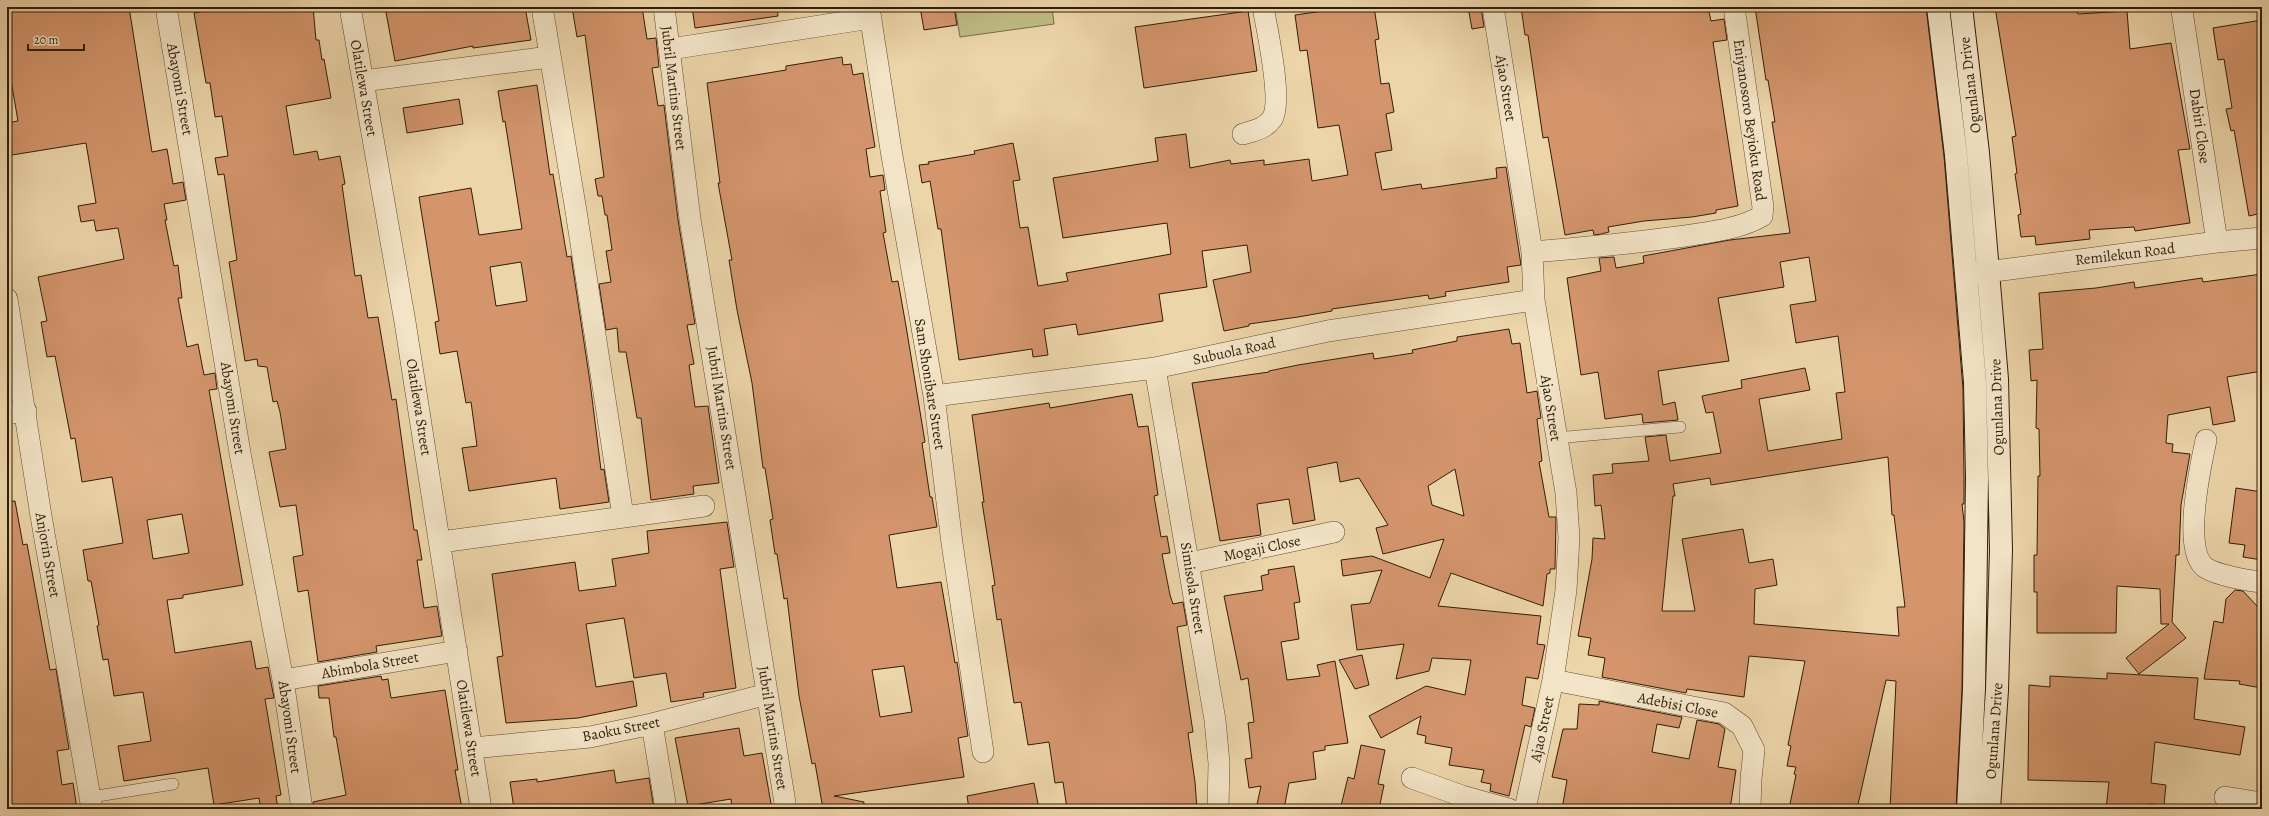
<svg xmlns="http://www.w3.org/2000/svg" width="2269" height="816" font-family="Alegreya,serif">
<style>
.green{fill:#bfbb83;stroke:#786c47}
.building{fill:#d4956d;stroke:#311d0b;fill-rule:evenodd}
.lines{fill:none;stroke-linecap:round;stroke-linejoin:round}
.service-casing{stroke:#604b32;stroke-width:12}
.minor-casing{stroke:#604b32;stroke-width:22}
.secondary-casing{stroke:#311d0b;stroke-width:24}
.service{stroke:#f3e4c7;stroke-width:11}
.minor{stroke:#f3e4c7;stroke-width:21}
.secondary{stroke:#f3e4c7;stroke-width:22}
.labels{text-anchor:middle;stroke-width:4;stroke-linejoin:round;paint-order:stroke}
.street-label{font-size:15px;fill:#311d0b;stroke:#f3e4c7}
</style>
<rect width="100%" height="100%" fill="#ecd5a9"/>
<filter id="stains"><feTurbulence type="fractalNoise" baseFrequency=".005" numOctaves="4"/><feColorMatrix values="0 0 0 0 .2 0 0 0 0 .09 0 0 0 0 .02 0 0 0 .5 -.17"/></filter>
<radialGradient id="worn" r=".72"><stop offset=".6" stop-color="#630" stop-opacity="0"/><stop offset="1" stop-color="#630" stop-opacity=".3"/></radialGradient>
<path class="green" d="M955,7H1052L1054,24L960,37Z"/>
<path class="building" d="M7,7H129L152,152L167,149L173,184L183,182L186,200L164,204L167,220H165L174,266L178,265L182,298H178L187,347L198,344L204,375L215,373L217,389L209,390L243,585L183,595V598L167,600L175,653L251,641L256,669L268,667L274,698L265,699L281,795L276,796L278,809H261L259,798L214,805L208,768L124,781L118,746L151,741L143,692L114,696L108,659L103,660L97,626L99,625L91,581H88L83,550L123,543L112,477L82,482L75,438L71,439L55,356L47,357L41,322L47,321L38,277L124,259L118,228L96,231L94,220L81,222L78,206L96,203L86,143L12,155L7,123L18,121L7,57ZM182,514L189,553L153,559L147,520Z
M226,7H313L316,40H319L322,60L324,59L331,98L286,106L294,155L317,151L319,160L340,156L345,184L342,185L355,276L361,275L368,318L378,317L392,400L396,399L414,530H417L422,560H417L424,608L437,606L442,636L376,646L377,652L318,662L308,590L298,592L293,557L303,555L296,505L280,507L269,452L286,449L280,412L277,401L273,402L267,367L258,366L257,359L245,361L229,262L237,260L224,174L218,175L215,158L228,156L222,116L215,117L210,83H206L194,13Z
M385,7H525L531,40L473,48V46L395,61Z
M572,7H642L647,39L656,38L659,67L652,68L658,106L664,105L678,220L695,324L687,325L694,364L689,365L695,407L708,406L719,483L693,486L694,494L651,500L641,418H637L626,352H619L617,328L606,330L599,284L611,282L606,251L612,250L607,215H605L602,196H598L595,179L604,177L585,35L577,37Z
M692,7H777L778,16L695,28Z
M920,7H954L957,25L924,30Z
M1352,7H1374L1379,39L1375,40L1381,84L1389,83L1394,112L1386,114L1392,150L1375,153L1382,190L1421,184L1422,189L1497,178L1496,168L1506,167L1521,265L1507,267L1509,282L1445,292L1446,296L1429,299L1428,295L1332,309V311L1298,317L1249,324V326L1224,331L1213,280L1251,272L1247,245L1202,251L1207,287L1159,294L1163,321L1078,335L1076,324L1044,329L1048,355L1033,357L1032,349L959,360L941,229H938L930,181L922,183L919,165L929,164L928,162L975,154L974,151L1013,143L1020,180L1013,181L1020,228L1028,227L1038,286L1068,281L1066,273L1171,254L1167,223L1063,238L1053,178L1158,161L1155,138L1186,134L1190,168L1230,160L1231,164L1264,160V165L1309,159L1312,181L1348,175L1339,125L1318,128L1307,50L1300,51L1295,15Z
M1468,7H1481L1484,27L1472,29Z
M1521,7H1708L1711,21L1724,19L1727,40L1713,42L1738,206L1716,210V213L1692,217L1644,221L1608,227L1609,232L1601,234L1594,235L1593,230L1565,235L1548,137L1543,138L1528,35H1525Z
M1755,7H1926L1944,156L1963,389L1964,478V504H1962L1964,522L1962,689L1956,809H1890L1896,681L1886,680L1857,809H1789L1796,775L1794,774L1796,767L1787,766L1791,746L1788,745L1805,661L1749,656L1744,697L1687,689L1686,693L1602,677L1605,658L1588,655L1591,638L1578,636L1592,559L1593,538L1605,539L1601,505L1595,506L1593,475L1613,473L1612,464L1649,461L1645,437L1666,435L1670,461L1721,453L1713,412L1706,413L1702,396L1742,388L1741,380L1805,368L1810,390L1759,399L1768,451L1842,439L1836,393L1845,392L1838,336L1796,343L1790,305L1816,301L1809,257L1780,262L1784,287L1718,298L1729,361L1658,371L1663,405L1675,402L1678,420L1643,423L1642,414L1605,419L1598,372L1581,375L1567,278L1601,271L1599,258L1614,257L1616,268L1644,263L1643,256L1730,240L1790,233L1772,122H1775L1768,80H1766ZM1888,457L1892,515H1894L1905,607H1897L1899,636L1754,624L1755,589L1777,585L1773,559L1749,563L1743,529L1682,539L1695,611H1662L1673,496H1675L1673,484L1710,478L1711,485Z
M1995,7H2077L2078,14L2127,11L2130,49L2171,43L2190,149L2178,150L2190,223L2135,231L2134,227L2089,230L2090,239L2036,245L2035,236L2021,237L2018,215L2021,214L2015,174L2017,173L2012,137L2016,136Z
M1248,11L1257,71L1144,88L1135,27Z
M2262,20V213L2249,216L2234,130L2231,131L2226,109L2232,108L2224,59L2218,60L2213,28Z
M842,57L843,65L851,64L853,75L863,73L865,86L875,147L866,149L870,177L883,175L885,190L880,191L886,232L883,233L892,282L898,281L906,326L925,442L922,443L930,497H932L937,527L889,535L897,588L941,582L955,663L957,662L968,736L958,738L964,777L834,796L864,802L863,809H823L815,763L812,764L799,696L787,598L784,599L777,554H775L770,520L773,519L765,468H763L752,383L737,310L729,260H732L718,183H720L707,83L786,70V66ZM904,666L912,712L880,717L872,670Z
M537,85L550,175L553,174L567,257L571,256L590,382L601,470L604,469L609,502L560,509L556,478L469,491L462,448L477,446L471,402L466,403L457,351L440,354L435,322L439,321L419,197L471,188L479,235L522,229L505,121L503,122L498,91ZM521,262L527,301L496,306L490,267Z
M459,99L463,124L407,133L403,108Z
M2262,274V371L2227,377L2235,421L2213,425L2210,407L2168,415L2166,443L2173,444L2172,452L2190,454L2181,505L2179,555H2176L2172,622L2186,638L2139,674L2126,658L2169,624H2161L2160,589L2117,586L2116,633H2037V592H2034V555H2037L2038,476H2040L2039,429L2036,428L2037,380L2031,381L2029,350L2043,349L2039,293L2096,288L2134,282L2135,288L2202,278L2203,282Z
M1509,329L1512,344L1520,343L1527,393L1537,391L1541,418L1537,419L1542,461L1539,462L1549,517H1556L1555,569H1550V573L1547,574L1543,606L1451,573L1438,606L1541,616L1537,644L1545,645L1538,679L1526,677L1522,705L1535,708L1531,727L1525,725L1509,796L1490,791L1491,784L1481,782L1484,770L1449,765L1452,748L1425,743L1426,736L1417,734L1421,716L1381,738L1369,716L1426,686L1465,695L1471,660L1432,658L1429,671L1396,679L1404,644L1357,650L1351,605L1370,603L1382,570L1343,576L1341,560L1372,556L1430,578L1444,539L1383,554L1376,528L1388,525L1359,478L1340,482L1337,462L1307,468L1315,520L1293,524L1289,499L1257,504L1261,535L1220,541L1192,383L1269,372V371L1298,365L1373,353L1374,359L1413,353L1412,350L1457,341V337ZM1455,469L1464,516L1432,505L1428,486Z
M1132,394L1138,427L1148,426L1158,495L1154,496L1161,537L1167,536L1170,553L1162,554L1170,595L1173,604L1183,602L1187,625L1177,627L1193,732L1188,733L1195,782L1197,809H1067L1063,782L1055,783L1049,742L1028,745L1021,702L1014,703L1001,619L997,620L992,586L995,585L982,502H984L972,415L1049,403L1050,408Z
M2236,488L2262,492V560L2243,557L2245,545L2229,543Z
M15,501L23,545L27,544L50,670L56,669L69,749L57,751L62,785L73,783L77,809H12L9,790H7V502Z
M727,522L734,567L720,569L736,688L703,693L704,697L671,702L666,673L634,678L624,618L586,624L596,687L633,681L637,706L578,718L506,723L497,657L503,656L492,574L575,562L579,591L616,586L612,559L649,553L647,531Z
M1294,566L1300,602L1294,603L1299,639L1281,642L1287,680L1320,676L1317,665L1335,661L1348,743L1325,746V750L1313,752L1316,779L1289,783L1284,809H1256L1261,786L1249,788L1245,759L1252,758L1248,723L1254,722L1248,678L1241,680L1224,596L1263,590L1261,576L1269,574L1268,570Z
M2235,590L2243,591L2257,606L2262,607V688L2239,684L2240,681L2204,679L2214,621L2223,623L2226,599Z
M1362,655L1369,685L1355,689L1339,660Z
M2107,673L2198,678L2194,719L2245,727L2240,755L2155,742L2151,783L2166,785L2164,805L2150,804L2149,809H2106L2109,782L2028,780L2029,685L2050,687V676L2107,679Z
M381,676L382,680L388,679L391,698L445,690L458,770H455L462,809H314L313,802L346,795L336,737H334L329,698H319L318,686Z
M1599,701L1682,717L1679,728L1657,724L1652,752L1689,759L1697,720L1719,724L1725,729L1718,767L1736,770L1730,809H1562L1567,780L1552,777L1563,729H1577L1579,704L1599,705Z
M739,728L744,756L762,753L772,809H732L731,799L688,806L675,738Z
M1361,745L1385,750L1378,784L1384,785L1379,809H1354L1341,806L1348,777L1354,779Z
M614,770L616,783L649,778L654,809H514L510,782L537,779V782Z
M1034,783L1039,809H969L967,796Z"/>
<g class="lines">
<defs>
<path id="service" d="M1556,438L1680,427
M91,797L173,784"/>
<path id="minor" d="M166,7L240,453L283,680L302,809
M350,7L405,322L481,809
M542,7L576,211L623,516
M664,7L690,219L786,809
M869,7L891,150L934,396L952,543L983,752
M1493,7L1532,252L1534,300L1566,493L1569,538L1566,590L1553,680L1525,809
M2182,11L2217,242
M670,49L871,18
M363,81L549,57
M1243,134C1253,131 1265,129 1272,119C1283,102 1267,29 1263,7
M1532,252C1584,248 1634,243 1685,236C1710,232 1740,229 1762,216L1763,207L1734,7
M1971,274L2217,242L2262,238
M7,299L41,516L92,809
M1155,368L1215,720L1219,763L1218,809
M934,396L1155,368L1328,331L1534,300
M7,414L26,411
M2206,440C2201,464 2181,553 2206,568C2217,575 2248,581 2262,582
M441,542L704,506
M1190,563L1334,532
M283,680L457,651
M1553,680L1724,713L1742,726L1754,750L1751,779L1750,809
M652,724L666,809
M472,748L590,737L652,724L767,694
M1412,778L1462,796L1509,809
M2225,797L2262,803"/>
<path id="secondary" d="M1938,7L1956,155L1975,382L1977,478L1974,689L1968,809
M1961,7L1978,153L1997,379L2001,550L1997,690L1989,809"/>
</defs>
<use href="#service" class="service-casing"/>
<use href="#minor" class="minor-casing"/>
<use href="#secondary" class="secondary-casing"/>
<use href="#service" class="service"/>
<use href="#minor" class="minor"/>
<use href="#secondary" class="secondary"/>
</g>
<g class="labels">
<g class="street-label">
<text transform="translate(1970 85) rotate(-97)" y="5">Ogunlana Drive</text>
<text transform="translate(364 88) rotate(80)" y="5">Olatilewa Street</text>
<text transform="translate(674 88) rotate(83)" y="5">Jubril Martins Street</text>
<text transform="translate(1506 88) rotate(81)" y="5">Ajao Street</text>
<text transform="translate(180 89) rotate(80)" y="5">Abayomi Street</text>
<text transform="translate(1750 120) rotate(82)" y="5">Eniyanosoro Beyioku Road</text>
<text transform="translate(2200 126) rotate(82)" y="5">Dabiri Close</text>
<text transform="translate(2125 254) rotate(-7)" y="5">Remilekun Road</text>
<text transform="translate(1234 351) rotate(-12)" y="5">Subuola Road</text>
<text transform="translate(930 384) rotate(81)" y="5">Sam Shonibare Street</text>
<text transform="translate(419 407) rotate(81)" y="5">Olatilewa Street</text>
<text transform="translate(1997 407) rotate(-92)" y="5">Ogunlana Drive</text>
<text transform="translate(233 408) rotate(81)" y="5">Abayomi Street</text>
<text transform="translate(722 408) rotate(81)" y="5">Jubril Martins Street</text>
<text transform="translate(1551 408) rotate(81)" y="5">Ajao Street</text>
<text transform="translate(1262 548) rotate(-12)" y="5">Mogaji Close</text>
<text transform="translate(48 555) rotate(80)" y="5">Anjorin Street</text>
<text transform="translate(1193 588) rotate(81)" y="5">Simisola Street</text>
<text transform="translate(370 665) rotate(-10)" y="5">Abimbola Street</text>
<text transform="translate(1678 705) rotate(11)" y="5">Adebisi Close</text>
<text transform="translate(290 727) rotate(82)" y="5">Abayomi Street</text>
<text transform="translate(469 728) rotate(81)" y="5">Olatilewa Street</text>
<text transform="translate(773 728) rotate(81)" y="5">Jubril Martins Street</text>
<text transform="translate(621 729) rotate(-11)" y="5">Baoku Street</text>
<text transform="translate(1542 729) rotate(-78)" y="5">Ajao Street</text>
<text transform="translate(1994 731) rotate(-86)" y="5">Ogunlana Drive</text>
</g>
</g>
<rect width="2269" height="816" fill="none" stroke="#ecd5a9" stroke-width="24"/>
<rect x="8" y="8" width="2253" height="800" fill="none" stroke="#311d0b" stroke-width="2"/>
<rect x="12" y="12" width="2245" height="792" fill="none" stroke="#311d0b"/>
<path d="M28 44v6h56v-6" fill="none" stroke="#311d0b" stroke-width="2"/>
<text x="34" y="44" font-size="12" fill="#311d0b" stroke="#f3e4c7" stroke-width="3" paint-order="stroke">20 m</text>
<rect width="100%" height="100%" filter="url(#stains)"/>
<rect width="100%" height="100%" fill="url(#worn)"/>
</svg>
